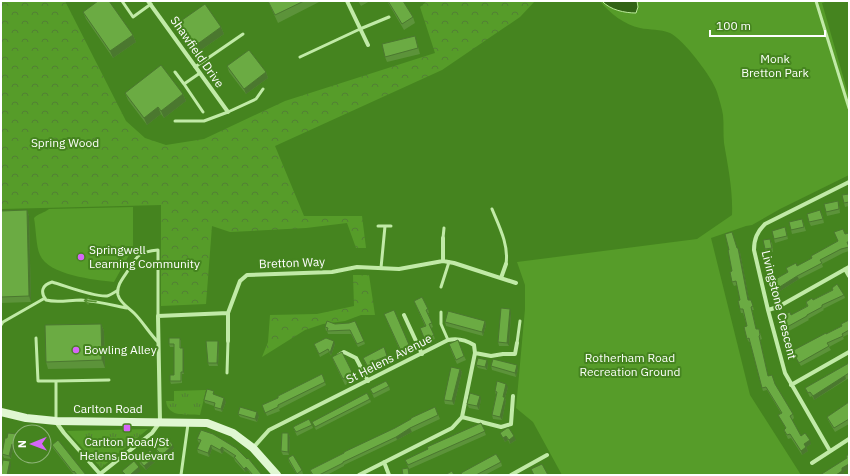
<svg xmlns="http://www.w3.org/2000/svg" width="850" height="476" font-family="'IBM Plex Sans',sans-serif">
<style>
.grass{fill:url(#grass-tufts)}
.forest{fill:url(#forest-crowns)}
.green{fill:#569c29}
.water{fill:#326315;stroke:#bbeb9a}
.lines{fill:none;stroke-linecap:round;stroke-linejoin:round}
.lane{stroke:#c1eaa7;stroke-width:3}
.street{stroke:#c1eaa7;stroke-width:4}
.secondary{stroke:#e0f7d2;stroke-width:8}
.wall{fill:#5c933a}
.shaded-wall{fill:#4b782f}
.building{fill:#6bab43;stroke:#4b782f}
.oneway{stroke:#589333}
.poi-dot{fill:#d666f8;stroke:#45841f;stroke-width:1.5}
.labels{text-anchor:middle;stroke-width:4;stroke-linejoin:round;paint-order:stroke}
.street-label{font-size:12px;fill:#fff;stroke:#45841f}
.park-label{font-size:12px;fill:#fafef7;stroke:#45841f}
.poi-label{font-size:12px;fill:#fff;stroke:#45841f;text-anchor:start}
</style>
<defs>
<pattern id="grass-tufts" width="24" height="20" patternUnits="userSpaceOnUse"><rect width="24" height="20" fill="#569c29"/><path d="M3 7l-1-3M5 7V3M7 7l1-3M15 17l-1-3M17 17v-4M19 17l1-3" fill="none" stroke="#528035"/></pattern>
<pattern id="forest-crowns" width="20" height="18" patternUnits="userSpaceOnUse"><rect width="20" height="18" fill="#569c29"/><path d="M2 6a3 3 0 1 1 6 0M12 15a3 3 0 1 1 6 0" fill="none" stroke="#528035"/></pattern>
</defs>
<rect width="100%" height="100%" fill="#45841f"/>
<path class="grass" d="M206,390L200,415C187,414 168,418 166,401H174V391Z
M148,429L101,468L67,431Z"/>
<path class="forest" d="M1,1H65L126,121L145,138L166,145L204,139L285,101L435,53L420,7L427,1H535L520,17L442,70L275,146L304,216H362L366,248H356L347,223L306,228L230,232L212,226L206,304L161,306V205L1,209Z
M353,275H369L375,315H361L345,321L323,324L305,330L262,357L268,342L270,315L317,314L354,306Z"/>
<path class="green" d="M600,1H828L822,3L849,97V175L780,209L752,225L746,226L711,238L750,395L801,475H562L533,422L516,408L525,309V285L517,262L697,239L732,215C733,190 728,167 724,143C723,134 724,124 723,115C722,108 719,99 717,92C713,78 683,39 670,33C660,29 650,30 640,28C625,25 609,13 600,1Z
M133,207V248L114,282C95,280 48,275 40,255C36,247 36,228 34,218C39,213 44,213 49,209Z"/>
<path class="water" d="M602,1H637L638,7L636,13C625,13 610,10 602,1Z"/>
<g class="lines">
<path class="lane" d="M122,1L133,17L151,4
M816,1L849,108
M300,57L360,29L389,17
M195,67L243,34
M175,72L184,84L200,73
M184,84L203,112
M175,121H204L228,112L256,99L263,89
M492,209C499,226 509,245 506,264
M378,226H391
M443,238L444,228
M381,268L385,226
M441,287L449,262
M118,290C115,292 111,295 107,296C93,297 66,286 52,282C42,285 40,292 46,300C57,303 69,300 81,300C96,301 112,305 127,308
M441,312V324L448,340
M158,316V250C140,252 138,254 129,269C124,277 116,285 118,295C120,303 129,308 134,313C143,322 149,333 158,342
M1,325L3,322L45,298
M36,338L38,381H56
M517,343L520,321
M227,373L228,341
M56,420V381L109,380
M181,475L188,424"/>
<path class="street" d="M148,1L228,112
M347,1L368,45
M443,238V261
M845,269L849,276
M501,278L506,264
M768,310L778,307L849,267
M228,313V341
M404,315L422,354
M475,353L491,356L503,354H515L517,343
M339,355L344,352L356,358L368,381
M791,385L849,352
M462,417L501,427L511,424L513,396
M56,422L64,433L100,474L152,433L160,422L158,316L228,313L240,281L247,275L332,272L357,267L399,269L443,261L454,263L516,283
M253,448L269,430L448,340C457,338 466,340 474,345L475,353L462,417L452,428L359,475
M830,451L785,373L768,310L754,250C754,239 757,232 765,224L849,182
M384,462L389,475
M812,463L849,439
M511,475L547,455"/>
<path class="secondary" d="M1,412L26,418L56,421L207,423L233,433L253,448L277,475"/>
</g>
<path class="wall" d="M268,1H321L278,23L271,8Z
M358,1H370L361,6Z
M387,1H403L413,17L415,23L404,30Z
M83,12L133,35L136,42L113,58L86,19Z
M175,25L221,27L224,34L194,55L178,32Z
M415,36L420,54L387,62L385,57Z
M227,66L266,72L268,78L246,94L229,72Z
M125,93L183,94L186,101L164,118L161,114L147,125L128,100Z
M849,194V206L845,207L844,203Z
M839,205L840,213L827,216L826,212Z
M27,210L29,216L31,302L1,303V211Z
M822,214L824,223L811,226L809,222Z
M802,219L806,231L792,234L791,230Z
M785,227L788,239L775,243L774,239Z
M849,233V246H848L849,251L843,253L822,264L823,267L799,279L780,291L774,280L788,272L786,268L797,266L812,258L811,256L838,241L845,234Z
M772,242L773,252L766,253L765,249Z
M737,248L740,252L749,300H751L754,310H752L756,329H759L762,339L760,340L768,376L775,385L793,414L794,418L792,420L801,436L811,444L806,447L808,451L802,455L791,438L788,439L784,430L786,429L780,418L778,415L781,413L767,390L763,391L762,388L750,342H749L747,339V326L743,313H741L740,309V300L737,285L734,286L732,282V271L729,250Z
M832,288L844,295L845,298L823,309L824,310L808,319L809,320L789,331L784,322L786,321L783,315H791L807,306L806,302L813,300L832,290Z
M414,301L428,309L429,313H428L433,327L431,328L435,339L426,343L420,328L425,326Z
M511,313L509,346H499L498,342Z
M384,314L410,347L412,350L402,355Z
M849,320V334L843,337L844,339L829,347L831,350L801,366L794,355L792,351L842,326Z
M485,321L486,325L483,336L446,326L445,322Z
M349,323L364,341L365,344L358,347L351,334H328L327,331H326L325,327L335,324Z
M101,324L104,331L105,368L48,369L46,362Z
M181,340V348H183L184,350V374H182V383L171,384L170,381L174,375V347H170L169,344Z
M219,343L218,366H209L208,363Z
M314,344H335L331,356L329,352L320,357Z
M384,347L388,359L374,365L375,368L369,371L363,358Z
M450,348L464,356L466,360L457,364Z
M332,357L353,374L355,380L345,385L334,362Z
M849,363V378L814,400L812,396L810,397L805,388Z
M488,364L487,370L478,368L476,365Z
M491,366L518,369L516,377L492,370Z
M460,369L462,372L454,405L445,404L444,400Z
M322,374L326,385L279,409L280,411L267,416L262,405L278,398Z
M389,386L390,390L374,398L370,389Z
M508,387L505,398L506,401L502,420L493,419L492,415L496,395L495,391Z
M215,395L226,402L222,412L215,410L214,406L205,403L204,400Z
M370,399L371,402L316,430L312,422Z
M481,399L479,410L469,408L467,404Z
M849,402V424L835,432L828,420L827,417Z
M435,407L440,419L412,432L397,440L344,465V466L327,475H312L310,470L395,428Z
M238,414L259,416L257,422L240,417Z
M481,423L486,435L409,469L405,460L428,449Z
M312,425L313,428L297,436L293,427Z
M201,430L262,475H251L248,470L245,472L235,461L234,458L224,451L222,454L212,449L209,457L198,453L197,449L200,443H199L197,439Z
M288,433L290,437L289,455H283L281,451Z
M500,433L516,440L510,444L508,440L505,442Z
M17,434L18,438L16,449L13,448L11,459L4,458L2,454L7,438Z
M52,445L86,475H74L53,448Z
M174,448L163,459L158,453L156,449Z
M288,458L302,470L303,474L302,475H297L289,462Z
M139,460H157L146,470L140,464Z
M501,462L502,466L485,475H461Z"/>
<path class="shaded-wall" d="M221,27L224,34L194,55L192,48Z
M133,35L136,42L113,58L110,51Z
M266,72L268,78L246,94L244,89Z
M183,94L186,101L164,118L161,111Z
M158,107L161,114L147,125L144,118Z
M27,210L29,216L31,302L29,296Z
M738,248L740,252L750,304L748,300Z
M797,276L799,279L780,291L778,288Z
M510,309L511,313L509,346L507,343Z
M485,321L486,325L483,336L482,332Z
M101,324L104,331L105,368L102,360Z
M218,341L219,343L218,366L217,363Z
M334,341L335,344L331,356L330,353Z
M183,348L184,350V374L183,372Z
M487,360L488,364L487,370L485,367Z
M517,365L518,369L516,377L515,373Z
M460,369L462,372L454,405L452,401Z
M845,375L846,379L814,400L813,396Z
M506,384L508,387L505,398L506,401L502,420L500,417L503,397Z
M480,396L481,399L479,410L477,406Z
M224,398L226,402L222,412L221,409Z
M257,412L259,416L257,422L255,419Z
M410,428L412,432L397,440L396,437Z
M288,433L290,437L289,455L288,452Z
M17,434L18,438L16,449L15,445Z
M506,436L508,440L505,442L503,438Z
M514,436L516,440L510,444L509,440Z
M810,440L811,444L805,448L804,444Z
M12,444L13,448L11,459L9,456Z
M173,445L174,448L163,459L162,455Z
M211,445L212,449L209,457L208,453Z
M222,447L224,451L222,454L220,450Z
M806,447L808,451L802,455L801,451Z
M156,456L157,460L146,470L144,466Z
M10,461L11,465L9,475H7Z
M849,464V469L844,472V475H836L842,468Z
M139,467L141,471L136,475H130Z
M246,467L248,470L245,472L244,469Z"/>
<path class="building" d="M98,1H109L133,35L110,51L83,12Z
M268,1H304L275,15Z
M388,1H403L413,17L402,24Z
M205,4L221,27L192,48L175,25Z
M415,36L418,48L385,57L382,44Z
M249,50L266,72L244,89L227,66Z
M161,65L183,94L161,111L158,107L144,118L125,93Z
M849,194V202L844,203L842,195Z
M838,201L839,209L826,212L824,204Z
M27,210L29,296L1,297V211Z
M820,210L823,219L809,222L807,214Z
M802,219L804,227L791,230L789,222Z
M785,227L787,236L774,239L772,231Z
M843,229L845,234L849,233V242H847L849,247L841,249L820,260L822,263L797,276L778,288L774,280L788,272L786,268L796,263L797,266L812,258L811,256L838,241L834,232Z
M732,232L737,248H738L748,300H751L753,306L751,307L756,329H759L760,335L759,336L768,376L772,375L775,384L793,414L790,416L801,436L805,433L810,440L804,444L806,447L801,451L790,434L787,435L784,430L786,428L778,415L782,413L766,387L762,388L749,338L747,339L744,327L747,326L743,309H740L738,301L740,300L736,281L732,282L730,272L732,271L728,250H729L725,234Z
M770,239L772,248L765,249L763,240Z
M837,284L844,295L822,305V307L807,315V316L787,327L784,322L786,321L783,315L790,312L791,315L808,306L806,302L812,298L813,300L833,290L832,288Z
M422,297L428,309L426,310L432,323L429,324L434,335L425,340L420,328L426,326L414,301Z
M501,308L510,309L507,343L498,342Z
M394,310L410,347L401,351L384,314Z
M448,311L485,321L482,332L445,322Z
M849,320V330L842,334L843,336L827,343L829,346L799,363L792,351L826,333V334L842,326L841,324Z
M327,321L335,324L349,323L355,321L364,341L357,344L350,330L327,331L328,328L325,327Z
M101,324L102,360L46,362L45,325Z
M169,338H180V348H183V372H181V381H170V375H174V344H169Z
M326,338L334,341L330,353L328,349L319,354L314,344Z
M458,340L464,356L456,360L449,344Z
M206,341H218L217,363H208Z
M384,347L387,356L372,362L374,365L368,367L363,358Z
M342,352L353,374L343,379L332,357Z
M478,358L487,360L485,367L476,365Z
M493,359L517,365L515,373L491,366Z
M849,363V373L813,396L810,392L808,393L805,388Z
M451,367L460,369L452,401L444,400Z
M322,374L325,382L278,405V407L265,413L262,405L278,398V396Z
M386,381L389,386L373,394L370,389Z
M497,381L506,384L503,397H505L500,417L492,415L497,392L495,391Z
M207,389L214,391L213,394L224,398L221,409L214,407L215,403L204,400Z
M367,393L370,399L315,427L312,422Z
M470,393L480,396L477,406L467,404Z
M849,402V419L834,428L827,417Z
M240,407L257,412L255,419L238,414Z
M435,407L438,415L410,428L396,437L343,462V463L319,475H313L310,470L344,453V452L395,428L411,419V418Z
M309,419L312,425L296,432L293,427Z
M481,423L485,431L408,465L405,460L428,449L427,447Z
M507,428H509L514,436L509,440L506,436L503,438L500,433Z
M201,430L213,434L236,448L247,459L248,458L262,475H253L246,467L244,469L234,457L236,456L222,447L220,450L211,445L208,453L197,449L201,440L197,439Z
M8,433L17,434L15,445L12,444L9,456L2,454L5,438H7Z
M282,433H288V452L281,451Z
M168,439L173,445L162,455L156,449Z
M58,440L86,475H77L74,471L73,472L52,445Z
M150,450L156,456L144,466L139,460Z
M496,454L501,462L476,475H462L461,473Z
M849,454V464L842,468V471L836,475H820L847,458L846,456Z
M293,455L302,470L297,474L288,458Z
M3,460L10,461L7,475H1V469Z
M134,461L139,467L130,475H126L122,471Z
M542,464L548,475H534L531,469Z
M408,468L409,475H403L402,469Z
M452,471L454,475H445Z"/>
<defs><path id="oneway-shaft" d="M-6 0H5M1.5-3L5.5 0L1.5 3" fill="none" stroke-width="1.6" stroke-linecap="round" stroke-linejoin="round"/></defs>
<use class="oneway" href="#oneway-shaft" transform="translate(90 301) rotate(-174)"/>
<g class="poi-dot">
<circle cx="81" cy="257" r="4"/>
<circle cx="76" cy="350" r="4"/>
<rect x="123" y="424" width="8" height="8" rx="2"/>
</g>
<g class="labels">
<g class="street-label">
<text transform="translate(197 52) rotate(55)" y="4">Shawfield Drive</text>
<text transform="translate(292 263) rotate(-2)" y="4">Bretton Way</text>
<text transform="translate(779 305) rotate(76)" y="4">Livingstone Crescent</text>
<text transform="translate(389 359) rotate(-27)" y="4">St Helens Avenue</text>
<text x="108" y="413">Carlton Road</text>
</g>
<g class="park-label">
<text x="775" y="63">Monk<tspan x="775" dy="14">Bretton Park</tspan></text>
<text x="65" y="147">Spring Wood</text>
<text x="630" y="362">Rotherham Road<tspan x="630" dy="14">Recreation Ground</tspan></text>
</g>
<g class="poi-label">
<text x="89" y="254">Springwell<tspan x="89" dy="14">Learning Community</tspan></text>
<text x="84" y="354">Bowling Alley</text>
<text x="127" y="446" text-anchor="middle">Carlton Road/St<tspan x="127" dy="14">Helens Boulevard</tspan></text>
</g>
</g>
<rect width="850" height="476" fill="none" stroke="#ffffff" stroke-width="4"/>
<g transform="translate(32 444) rotate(269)"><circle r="19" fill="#45841f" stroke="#8fb579"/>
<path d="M0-3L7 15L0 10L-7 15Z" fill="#d666f8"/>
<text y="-6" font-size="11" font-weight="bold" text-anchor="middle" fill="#ffffff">N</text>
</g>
<path d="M710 30v6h115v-6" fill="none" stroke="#ffffff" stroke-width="2"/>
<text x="716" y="30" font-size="12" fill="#ffffff" stroke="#45841f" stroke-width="3" paint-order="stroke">100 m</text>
</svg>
